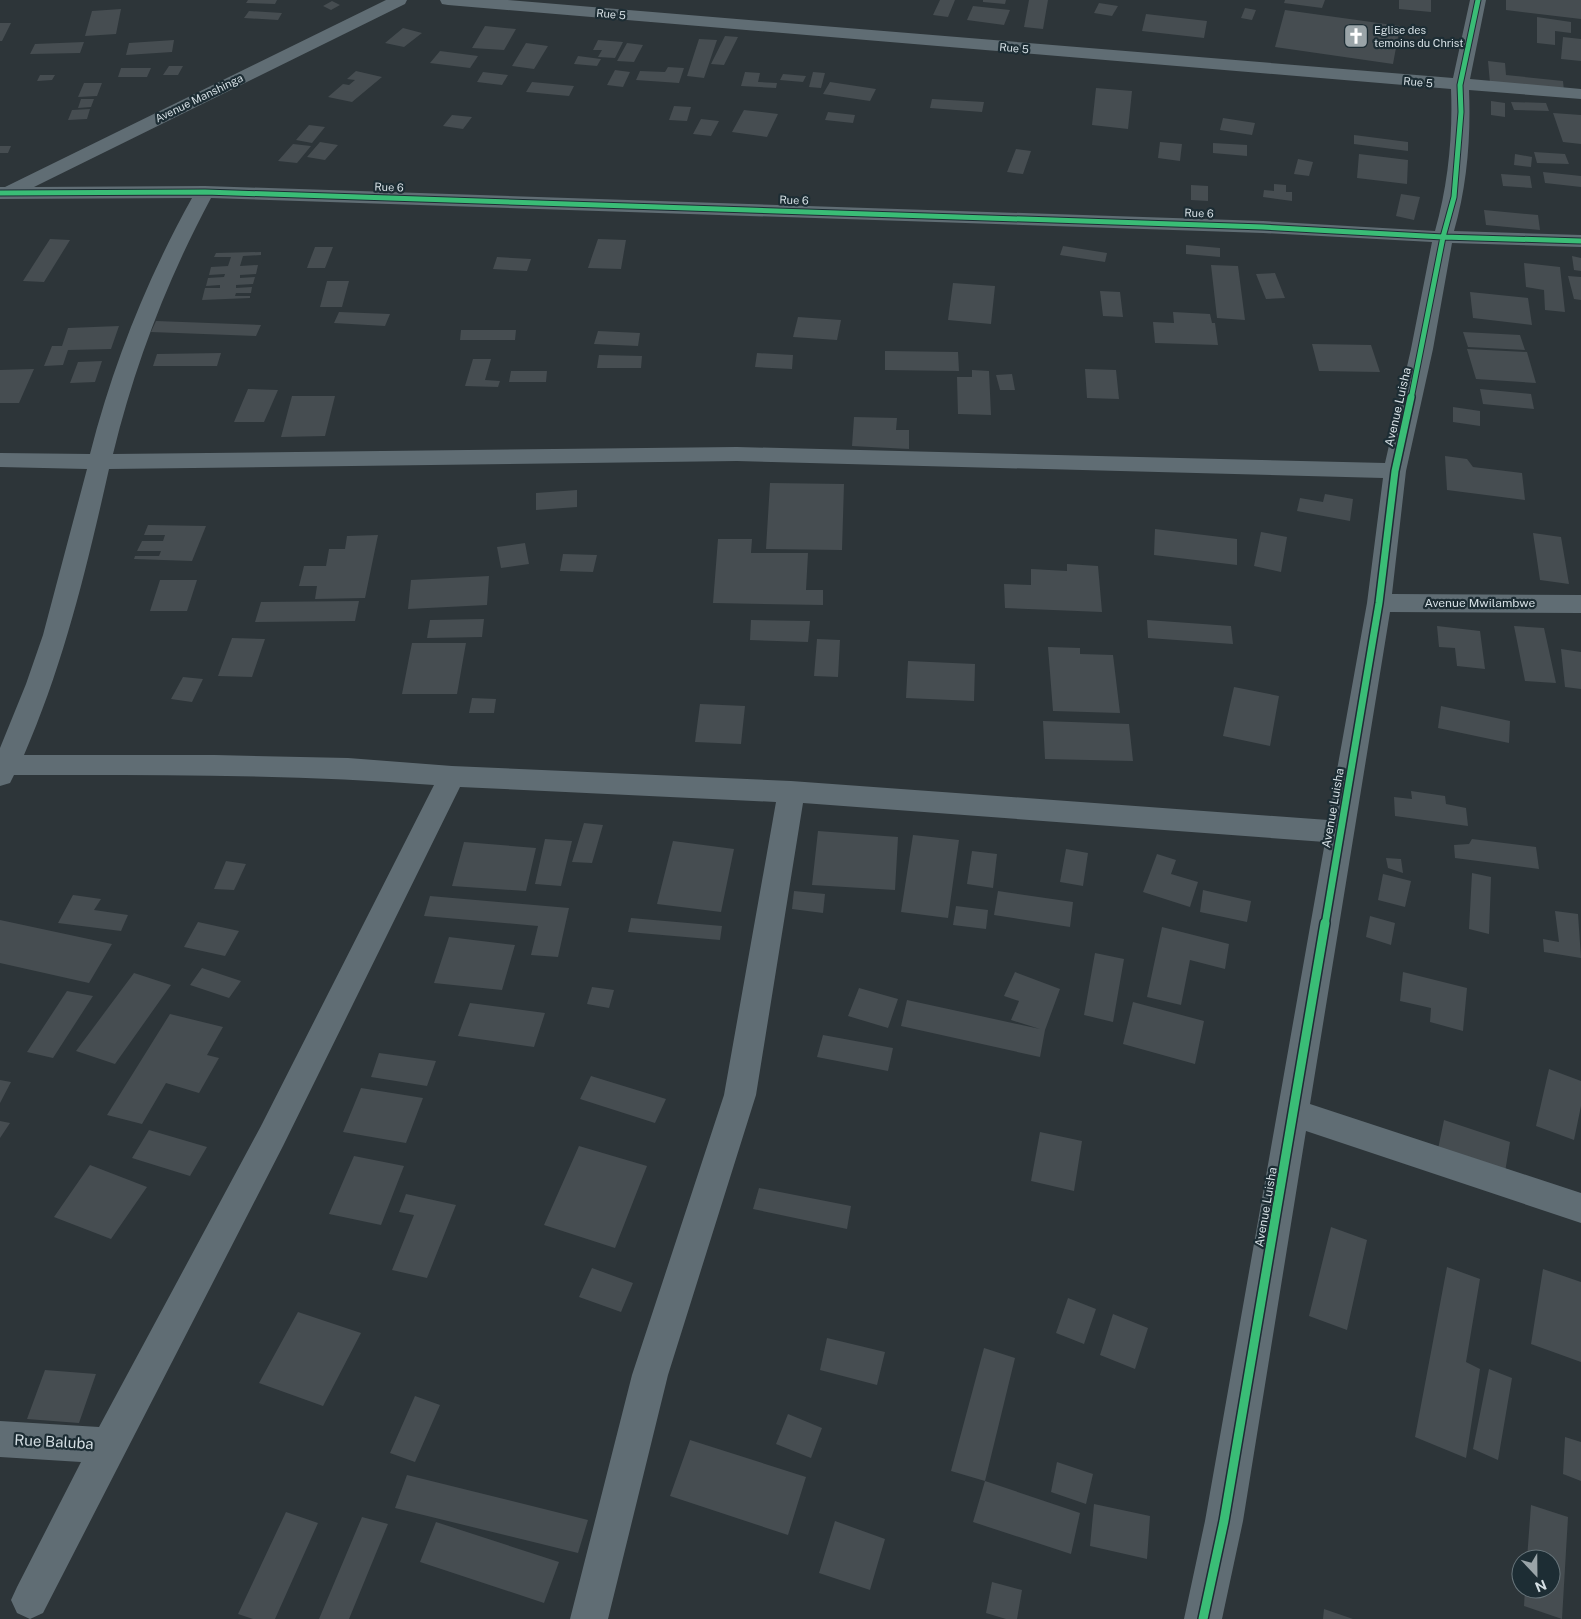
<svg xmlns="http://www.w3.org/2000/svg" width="1581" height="1619" font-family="'Public Sans',sans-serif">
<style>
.building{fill:#464d51}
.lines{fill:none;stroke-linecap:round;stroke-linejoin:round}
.street{fill:#606d74;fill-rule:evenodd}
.cycleway-far2-casing{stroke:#1d2d34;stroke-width:7}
.cycleway-far1-casing{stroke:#1d2d34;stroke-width:10}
.cycleway-casing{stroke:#1d2d34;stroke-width:12}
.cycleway-far2{stroke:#3abd76;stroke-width:5}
.cycleway-far1{stroke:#3abd76;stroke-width:7}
.cycleway{stroke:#3abd76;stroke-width:9}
.labels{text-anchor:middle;stroke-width:4.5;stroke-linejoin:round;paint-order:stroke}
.far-street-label{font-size:11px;fill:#d5dfe4;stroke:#1d2d34}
.far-poi-label{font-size:11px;fill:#d5dfe4;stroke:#1d2d34;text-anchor:start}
.street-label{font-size:12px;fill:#d5dfe4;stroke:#1d2d34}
.near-street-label{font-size:15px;fill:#d5dfe4;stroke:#1d2d34}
</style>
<rect width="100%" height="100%" fill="#2d3539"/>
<path class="building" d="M248,0H277L275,4L246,3Z
M940,0H955L948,17L933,15Z
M983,0H1006L1005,4L983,2Z
M1029,0H1048L1043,29L1024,27Z
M1285,0H1325L1322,8L1284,3Z
M1399,0H1431V12L1399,9Z
M1506,0H1581V19L1506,10Z
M332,1L340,5L331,10L323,6Z
M1099,3L1118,6L1112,16L1094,13Z
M973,6L1010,10L1004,25L967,20Z
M1245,8L1256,10L1252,20L1241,18Z
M121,9L116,34L85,36L92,11Z
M1285,10L1400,26L1393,64L1275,47Z
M249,11L282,13L278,20L244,18Z
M1146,14L1207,21L1204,38L1142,31Z
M1537,17L1571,22V33L1555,31V45L1537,43Z
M0,23H11L2,41H0Z
M485,26L516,29L504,50L472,48Z
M403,28L422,33L404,47L385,43Z
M725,36L738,37L724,65L711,64Z
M1563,37L1581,39V61L1561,59Z
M699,39L717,40L704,78L687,76Z
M174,40L172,52L126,55L129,43Z
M598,40L623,42L615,58L598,57L602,50H593Z
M84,42L80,53L30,54L35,44Z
M526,43L548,46L534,69L512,66Z
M627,43L643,45L634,62L617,61Z
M440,51L478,56L470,68L430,63Z
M578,56L601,59L597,66L574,64Z
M1488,61L1505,63L1506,75L1563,81L1564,91L1490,83Z
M169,66H183L178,75H163Z
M668,67L684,68L679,83L636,80L640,71L665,72Z
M121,68H151L147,77H118Z
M615,70L630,72L623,87L607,85Z
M356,71L382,77L352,102L328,97L343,84L349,85L355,80L347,79Z
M483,72L508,75L502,85L477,82Z
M745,72L760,73L758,82L777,83L776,88L741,86Z
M813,72L825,73L821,88L809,87Z
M783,74L806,76L803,82L780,80Z
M40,75H55L52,80L37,81Z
M532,82L574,86L569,96L526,92Z
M830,82L876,89L870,101L823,94Z
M84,83H102L97,96L78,97Z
M1096,88L1132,91L1128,129L1092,125Z
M81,99H94L91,107L78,108Z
M932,99L984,102L982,112L930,108Z
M1491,101L1505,103V117L1491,115Z
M1511,102L1546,103L1549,111L1514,110Z
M674,106L691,107L687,121L669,120Z
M90,109L87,119L68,120L72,110Z
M744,110L778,114L767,137L732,132Z
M828,112L855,115L853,123L825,120Z
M1553,113L1581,115V144L1563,142Z
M452,115L472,117L463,129L443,126Z
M1223,118L1255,123L1252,135L1220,130Z
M701,119L719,121L711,136L693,134Z
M309,125L325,127L312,143L296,140Z
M1354,135L1408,142V151L1354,144Z
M320,142L338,145L325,160L307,157Z
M1160,142L1182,144L1180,161L1158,158Z
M1213,143L1247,145V156L1213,153Z
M293,144L311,146L297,163L278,161Z
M0,146H11L8,153H0Z
M1016,149L1031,151L1023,174L1007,172Z
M1534,152L1565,154L1569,164L1537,163Z
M1359,154L1408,160L1407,184L1357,178Z
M1515,154L1532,157L1531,167L1514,165Z
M1298,159L1313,162L1309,176L1294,174Z
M1543,172L1581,176V187L1545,183Z
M1501,174L1530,176L1532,188L1503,186Z
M1274,184L1286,185V192H1292V201L1263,197L1264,190L1274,191Z
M1191,185L1208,186V201L1191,200Z
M1401,194L1420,197L1414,220L1396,216Z
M1484,210L1538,215L1540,230L1486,225Z
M50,239L70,240L44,282L23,281Z
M598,239L626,240L621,269L588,268Z
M1186,245L1220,248V257L1186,254Z
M1063,246L1107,253L1105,262L1060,255Z
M315,247H333L325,268H307Z
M261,252V255L243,256L240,266L258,265L256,274L240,275V278L255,277L253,284L236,285V288L252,287L251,293H236L235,296H250V298L202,300L205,288H220V285L206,286L208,278L224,277L225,274L209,275L211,267L228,266L231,257H214L216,253Z
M1572,256L1581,258V271L1574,270Z
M497,257L531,259L527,271L493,269Z
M1524,263L1560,267L1565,312L1545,310L1544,290L1526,287Z
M1211,265L1238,266L1245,320L1217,318Z
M1275,273L1285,298L1266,299L1256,274Z
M1568,276L1581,277V300L1574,299Z
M327,281H349L342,307H320Z
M953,283L995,286L991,324L948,320Z
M1100,291L1120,292L1123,317L1103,316Z
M1470,292L1528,298L1532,325L1473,318Z
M339,312L390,314L385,326L334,323Z
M1173,312L1210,314L1212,323H1215L1218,345L1155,343L1153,322L1174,323Z
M798,317L841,320L837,340L793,337Z
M156,321L261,325L256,336L151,332Z
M119,326L111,349L68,350L63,365L44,366L52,346H62L68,328Z
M461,330H516L515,340H460Z
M598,331L640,333L638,346L594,344Z
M1463,332L1520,335L1525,350L1468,347Z
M1312,344L1371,345L1380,372L1319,371Z
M1467,349L1527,352L1536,383L1476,379Z
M885,351L958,352L959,371L885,370Z
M221,353L217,366H153L157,354Z
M757,353L793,355L792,369L755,367Z
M599,355L642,356L641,368H597Z
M473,359H491L485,380L500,381L498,387L465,386Z
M102,361L95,382L70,383L78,362Z
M34,369L19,403H0V370Z
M1085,369L1116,370L1119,399L1087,398Z
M972,370L989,371L991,415L958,414L957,377H972Z
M511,371H547L546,382H509Z
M1012,374L1015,390H1000L996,375Z
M248,389L278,390L264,422H234Z
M1480,389L1531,394L1534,409L1483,404Z
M292,396H335L325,436L281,437Z
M1453,407L1480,411V426L1453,422Z
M854,417L897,418L896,430H909V449L852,446Z
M1445,456L1467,459L1473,467L1522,473L1525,500L1447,490Z
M770,483L844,484L842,550L766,549Z
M577,490V507L536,510V493Z
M1325,494L1353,499L1350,521L1297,511L1300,498L1323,502Z
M148,525L206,526L192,561L134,559L135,556H159L161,551H137L142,541H163L165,535H144Z
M1155,529L1237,539V565L1154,555Z
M1261,532L1287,537L1281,572L1254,566Z
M1533,533L1561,537L1569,584L1540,580Z
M378,535L365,598L315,599L317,586H299L304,566H326L329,549H345L347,536Z
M718,539H752L751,553H808L806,590H823V605L713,603Z
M525,543L529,564L501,568L497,547Z
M563,554L597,555L593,572L560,571Z
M1067,564L1098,566L1102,612L1005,608L1004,584L1031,585V569L1067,571Z
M489,576L487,605L408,609L411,580Z
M160,580H197L187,611H150Z
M359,601L355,621L255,622L261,602Z
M484,619L482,637L427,638L430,620Z
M751,620L810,621L808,642L750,640Z
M1147,620L1231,626L1233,644L1148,638Z
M1437,626L1480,631L1485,669L1457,666L1455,648L1439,647Z
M1514,626L1544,628L1556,683L1525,681Z
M232,638L265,639L252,677L218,676Z
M817,639L840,640L838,677L814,676Z
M412,643H466L457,694H402Z
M1048,647L1080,648V654L1113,655L1120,713L1053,711Z
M1561,649L1581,652V689L1565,687Z
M908,661L975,664L974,701L906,698Z
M183,677L203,679L192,702L171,699Z
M1234,687L1279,696L1270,746L1223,736Z
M472,698L496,699L494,713H469Z
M700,704L745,706L741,744L695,742Z
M1441,706L1510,721L1509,743L1438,728Z
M1043,721L1129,724L1133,761L1045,759Z
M1411,791L1445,796L1446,804L1466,808L1468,826L1395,816L1394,797L1412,799Z
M584,823L603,825L592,863L572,862Z
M818,831L898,837L895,890L812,885Z
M913,835L959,840L948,918L901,912Z
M545,839L572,841L561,886L535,884Z
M1472,839L1536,847L1539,869L1455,858L1454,845L1469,844Z
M673,841L734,849L721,912L657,904Z
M464,842L536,848L526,891L452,886Z
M1066,849L1088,853L1083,886L1060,882Z
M972,851L997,854L993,888L967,884Z
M1157,854L1176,860L1171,874L1198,882L1190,907L1143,892Z
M1386,858L1401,859L1403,873L1388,868Z
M226,861L246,864L234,890L214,889Z
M1472,873L1491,877L1489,934L1469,929Z
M1383,874L1411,881L1405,907L1378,900Z
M1203,890L1251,901L1247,922L1200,912Z
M794,891L825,894L823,913L792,909Z
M998,891L1073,902L1070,927L994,915Z
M73,895L101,899L94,910L128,915L121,931L58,923Z
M430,896L569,908L558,957L531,955L538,926L424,916Z
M956,906L988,910L986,929L953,925Z
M1555,911L1578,914L1581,958L1544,952L1543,939L1559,942Z
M1370,916L1395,923L1391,945L1366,937Z
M631,918L722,926L720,940L628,932Z
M0,920L112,944L89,983L0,963Z
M198,922L239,931L225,956L184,947Z
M1162,927L1229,944L1225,969L1190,960L1181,1005L1147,997Z
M449,937L515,945L502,990L434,983Z
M1095,953L1124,959L1113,1022L1084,1015Z
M202,968L241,981L229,998L190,985Z
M1015,972L1060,989L1045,1030L1040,1057L901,1026L907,1000L1040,1029L1011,1020L1019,1001L1004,996Z
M1403,972L1467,988L1463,1031L1430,1022L1431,1008L1400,1001Z
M134,973L171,985L115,1064L76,1051Z
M592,987L614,990L609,1008L587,1004Z
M859,988L898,999L888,1028L848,1016Z
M67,991L93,996L53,1058L27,1052Z
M1133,1002L1204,1021L1195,1064L1123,1044Z
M470,1003L545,1013L534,1047L458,1036Z
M170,1014L223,1027L207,1055L219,1058L199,1093L166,1083L142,1124L107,1115Z
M823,1035L893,1048L888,1071L817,1057Z
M379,1053L436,1061L427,1086L371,1077Z
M1549,1069L1581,1081V1106L1574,1140L1536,1126Z
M591,1076L666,1099L655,1123L580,1099Z
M0,1080L11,1082L0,1103Z
M361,1088L423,1098L406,1143L343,1132Z
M1444,1120L1510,1142L1505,1172L1438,1149Z
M0,1121L10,1123L0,1138Z
M149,1130L207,1147L190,1176L132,1158Z
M1040,1132L1082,1141L1074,1191L1031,1181Z
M579,1146L647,1166L615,1248L544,1225Z
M354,1156L404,1166L381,1225L329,1214Z
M90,1165L147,1187L111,1239L54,1217Z
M759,1188L851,1206L847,1229L753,1209Z
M406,1194L456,1205L427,1278L392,1270L414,1215L399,1212Z
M1331,1227L1367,1240L1347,1330L1309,1316Z
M1447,1267L1480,1279L1466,1362L1480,1369L1466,1458L1415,1437Z
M592,1268L633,1283L621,1312L579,1297Z
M1543,1269L1581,1282V1362L1531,1344Z
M1068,1298L1096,1309L1084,1344L1056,1333Z
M298,1312L361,1333L323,1406L259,1383Z
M1113,1314L1148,1328L1135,1369L1100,1355Z
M827,1338L885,1352L877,1385L820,1370Z
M984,1348L1015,1358L985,1481L951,1471Z
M1489,1369L1512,1378L1498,1460L1473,1449Z
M45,1370L96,1374L79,1423L27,1419Z
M415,1396L440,1405L415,1462L390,1453Z
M788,1414L822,1428L811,1458L776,1444Z
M1565,1437L1581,1442V1481L1563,1474Z
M690,1440L806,1477L788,1535L670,1496Z
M1057,1462L1093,1474L1086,1504L1051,1492Z
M407,1475L588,1520L578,1553L395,1508Z
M985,1481L1080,1513L1071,1554L973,1522Z
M1094,1504L1150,1516L1147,1559L1090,1546Z
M1531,1505L1568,1517L1562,1619L1524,1606L1525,1589H1551V1559H1527Z
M286,1512L318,1523L275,1619H253L238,1614Z
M362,1517L388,1524L349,1619H319Z
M835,1521L885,1539L870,1590L819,1573Z
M436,1522L559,1562L544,1603L420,1562Z
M992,1582L1022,1590L1017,1619H1006L986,1613Z
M1324,1609L1353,1619H1323Z"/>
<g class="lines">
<path class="street" d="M386,0H407L405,4L34,187L205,186L1263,221L1435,231C1448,185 1453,136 1451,89L448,5L442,4L440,0H508L1453,78L1470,0H1486L1470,79L1581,89V99L1469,90C1471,137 1467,186 1454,231L1581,235V247L1452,243L1433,349L1406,471L1392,594L1581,595V613L1390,612L1310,1104L1581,1193V1223L1306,1131L1243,1521L1222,1619H1184L1205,1521L1325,842L803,803L756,1095L668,1375L608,1619H570L632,1375L724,1095L776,802L460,787L283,1146L43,1613L30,1619L17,1613L11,1600L17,1587L81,1462L0,1457V1421L99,1427L261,1126L434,785C294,774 154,775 14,775L10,783L0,786V748L26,684L43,635L87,469L0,467V453L90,454C113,364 147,279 192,198L0,199V187H5ZM211,198L1263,233L1432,242L1411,349L1385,463L737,447L113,454C135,364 167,280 211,198ZM737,461L1383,478L1367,603L1328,820L791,781L452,766L348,758L215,755H24C64,663 87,567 109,469Z"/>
<defs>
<path id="cycleway-far2" d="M0,193L205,192L1263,227L1443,237L1581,241
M1411,399L1443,237L1454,197L1461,112L1460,85L1478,0"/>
<path id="cycleway-far1" d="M1325,925L1379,603L1395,471L1411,397"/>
<path id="cycleway" d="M1203,1619L1224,1521L1325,923"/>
</defs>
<use href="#cycleway-far2" class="cycleway-far2-casing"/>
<use href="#cycleway-far1" class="cycleway-far1-casing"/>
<use href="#cycleway" class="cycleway-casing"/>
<use href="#cycleway-far2" class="cycleway-far2"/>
<use href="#cycleway-far1" class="cycleway-far1"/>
<use href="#cycleway" class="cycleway"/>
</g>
<defs>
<symbol id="church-square" viewBox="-11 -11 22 22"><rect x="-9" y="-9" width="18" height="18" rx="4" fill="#9aa4a8" stroke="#1d2d34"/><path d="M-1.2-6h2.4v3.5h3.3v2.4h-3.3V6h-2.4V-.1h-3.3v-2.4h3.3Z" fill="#fff"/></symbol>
</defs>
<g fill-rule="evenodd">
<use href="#church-square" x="1342" y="22" width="28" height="28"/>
</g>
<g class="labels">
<g class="far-street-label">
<text transform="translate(611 14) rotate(5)" y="4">Rue 5</text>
<text transform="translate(1014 48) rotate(5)" y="4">Rue 5</text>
<text transform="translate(1418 82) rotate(5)" y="4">Rue 5</text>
<text transform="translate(199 98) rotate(-26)" y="4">Avenue Manshinga</text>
<text transform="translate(389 187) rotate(2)" y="4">Rue 6</text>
<text transform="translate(794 200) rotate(2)" y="4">Rue 6</text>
<text transform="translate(1199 213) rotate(2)" y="4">Rue 6</text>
</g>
<g class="far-poi-label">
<text x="1374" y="34">Eglise des<tspan x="1374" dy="13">temoins du Christ</tspan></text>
</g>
<g class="street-label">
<text transform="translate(1398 407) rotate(-77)" y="4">Avenue Luisha</text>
<text x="1480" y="607">Avenue Mwilambwe</text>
<text transform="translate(1333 808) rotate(-80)" y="4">Avenue Luisha</text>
<text transform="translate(1266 1207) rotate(-80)" y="4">Avenue Luisha</text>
</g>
<g class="near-street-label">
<text transform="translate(54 1442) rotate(3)" y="5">Rue Baluba</text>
</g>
</g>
<g transform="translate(1536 1574) rotate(158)"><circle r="24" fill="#1d2d34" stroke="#67747a"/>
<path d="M0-4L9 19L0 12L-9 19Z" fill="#9aa4a8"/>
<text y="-8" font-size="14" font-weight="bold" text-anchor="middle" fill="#d5dfe4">N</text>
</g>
</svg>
